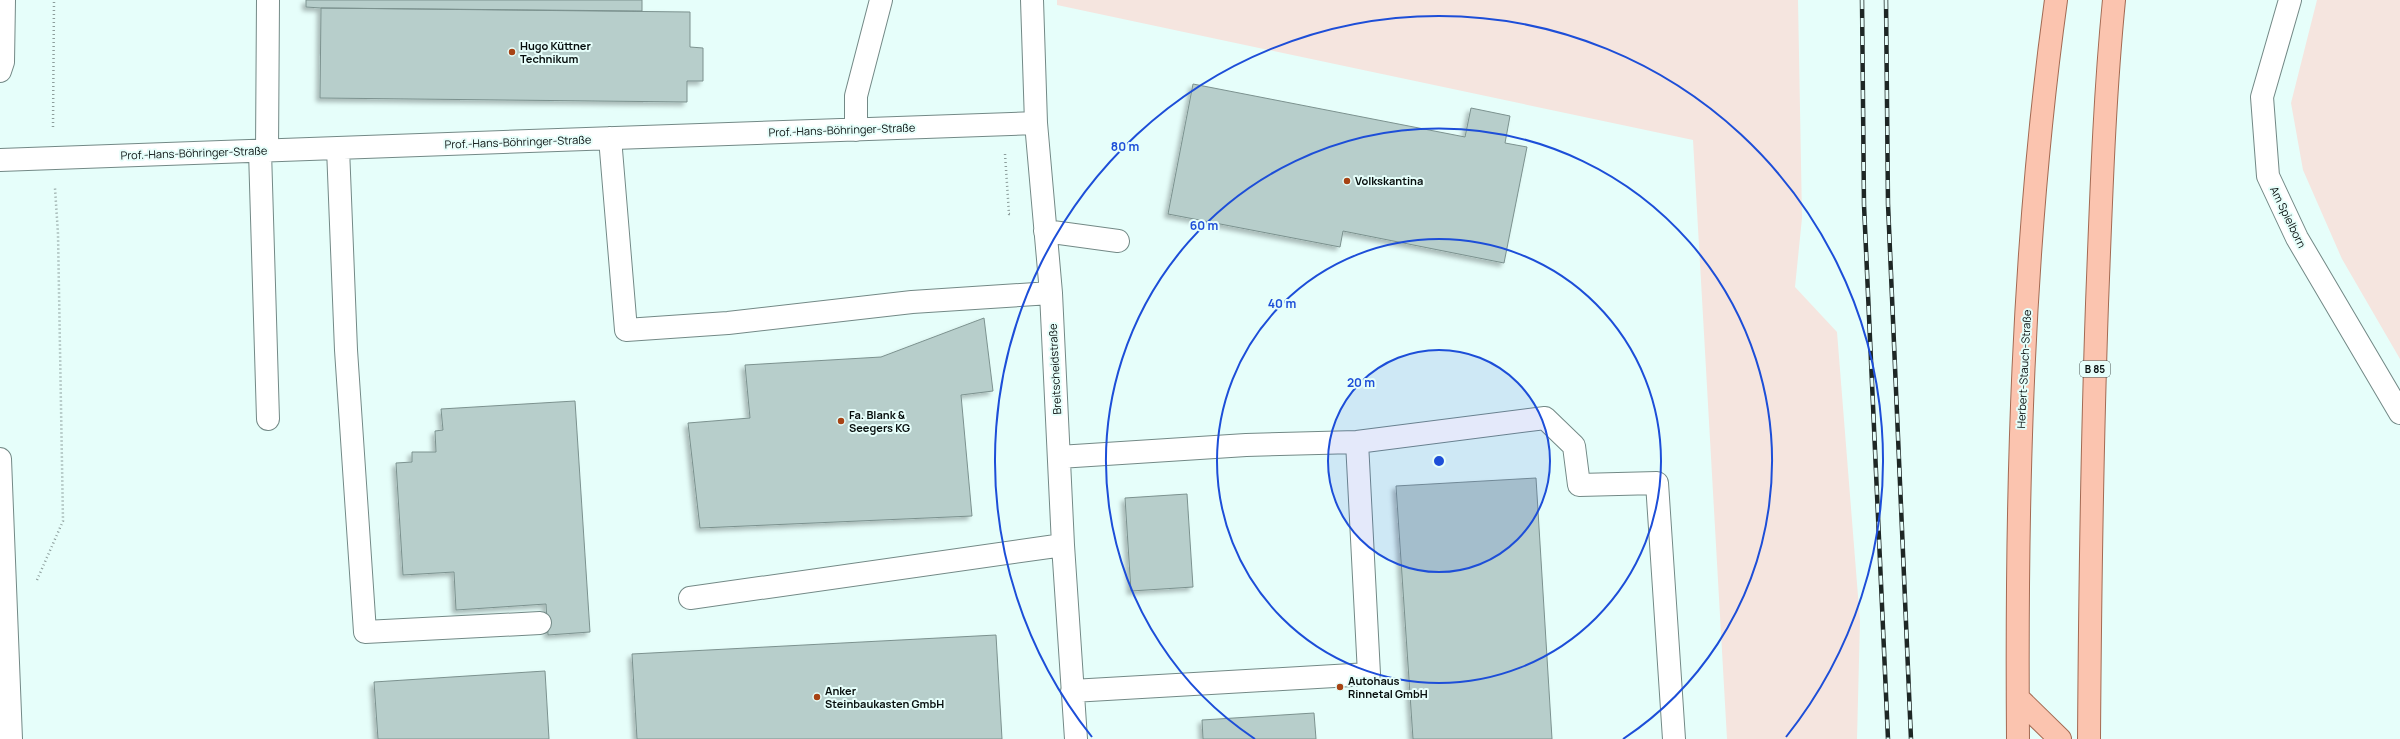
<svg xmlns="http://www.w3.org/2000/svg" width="2400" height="739" font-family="Manrope,sans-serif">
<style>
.green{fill:#f5e5df}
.building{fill:#b7cecb;stroke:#7c928f;filter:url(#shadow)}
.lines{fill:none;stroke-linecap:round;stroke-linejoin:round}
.minor-casing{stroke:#738986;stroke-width:24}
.major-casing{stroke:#a36a53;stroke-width:24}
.path{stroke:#8c9d9b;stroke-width:2.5;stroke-dasharray:1 3;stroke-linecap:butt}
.minor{stroke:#fff;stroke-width:22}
.major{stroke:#fbc4af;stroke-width:22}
.rail-casing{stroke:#1e2725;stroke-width:4.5}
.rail{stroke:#e6fefa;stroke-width:3;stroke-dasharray:9;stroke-linecap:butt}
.ring{fill:none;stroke:#1d4ed8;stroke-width:2}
.poi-dot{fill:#a74314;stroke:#e6fefa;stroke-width:1.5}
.labels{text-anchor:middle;stroke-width:4;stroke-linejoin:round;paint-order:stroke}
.shield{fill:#e6fefa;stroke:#495553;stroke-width:1}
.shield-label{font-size:10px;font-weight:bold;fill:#060d0c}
.poi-label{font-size:11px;font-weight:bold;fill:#060d0c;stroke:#e6fefa;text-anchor:start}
.street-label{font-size:11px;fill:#060d0c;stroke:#e6fefa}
.centre{fill:#1d4ed8;stroke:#e6fefa;stroke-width:2}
.ring-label{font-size:12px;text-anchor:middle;font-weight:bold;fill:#1d4ed8;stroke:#e6fefa;stroke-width:4;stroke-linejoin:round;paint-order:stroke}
</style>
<defs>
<filter id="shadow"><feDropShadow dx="-3.5" dy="3.5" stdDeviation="2" flood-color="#0004"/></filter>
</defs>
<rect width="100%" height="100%" fill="#e6fefa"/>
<path class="green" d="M1057,0H1798L1802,218L1795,287L1837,332L1860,621L1857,739H1727L1693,140L1057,5Z
M2317,0H2400V359L2342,259L2303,170L2291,103Z"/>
<path class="building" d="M306,0H642V11L321,8L306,7Z
M321,8L690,12V47L703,48V81H687V102L320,98Z
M1193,84L1465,137L1471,108L1510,116L1505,143L1527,147L1504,263L1343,231L1340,247L1168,214Z
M984,318L993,391L961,395L972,516L700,528L688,423L750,418L745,365L881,357Z
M575,401L590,632L548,635L546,604L456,610L454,572L403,575L396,463L412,462V452H436L435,431L443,430L441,409Z
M1536,478L1552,739H1413L1396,486Z
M1187,494L1193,587L1131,591L1125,498Z
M996,635L1002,739H637L632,654Z
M545,671L549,739H378L374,682Z
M1314,713L1316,739H1203L1202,720Z"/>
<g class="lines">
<defs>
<path id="minor" d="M1032,0L1036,123L1051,293L1063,545L1076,739
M2290,0L2262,97L2268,176L2297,238L2400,413
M0,71L3,62L4,0
M856,130V96L881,0
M610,138L626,330L728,323L912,302L1051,293
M338,148L346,350L365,632L540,623
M260,151L268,419
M267,151L268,0
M0,160L1036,123
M1045,231L1118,241
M1059,457L1246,445L1357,442L1545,418L1574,446L1579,485L1657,483L1674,739
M0,459L11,739
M690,598L1063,545
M1072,691L1369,674L1357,442"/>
<path id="major" d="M2018,698L2060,739
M2018,739C2016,492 2022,245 2056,0
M2089,739C2090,594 2092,449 2097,304C2101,203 2104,101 2114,0"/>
</defs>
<use href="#minor" class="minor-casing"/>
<use href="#major" class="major-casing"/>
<path class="path" d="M53,127L54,0
M1005,154L1009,214H1012
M37,580L63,521L58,234L55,188"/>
<use href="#minor" class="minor"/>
<use href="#major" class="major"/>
<defs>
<path id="rail" d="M1862,0L1864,205L1888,739
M1886,0L1888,204L1911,739"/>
</defs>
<use href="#rail" class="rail-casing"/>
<use href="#rail" class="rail"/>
</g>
<circle cx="1439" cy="461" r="111" fill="#1d4ed8" fill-opacity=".12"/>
<g class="ring">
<circle cx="1439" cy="461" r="111"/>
<circle cx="1439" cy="461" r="222"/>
<path d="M1255 739A333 333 0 1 1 1623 739"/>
<path d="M1092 737A444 444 0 1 1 1786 737"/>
</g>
<g class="poi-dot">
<circle cx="512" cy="52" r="4"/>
<circle cx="1347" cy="181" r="4"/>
<circle cx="841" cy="421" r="4"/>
<circle cx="1340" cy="687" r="4"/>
<circle cx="817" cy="697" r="4"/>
</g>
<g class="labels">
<rect class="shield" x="2080" y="361" width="30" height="16" rx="3"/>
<g class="shield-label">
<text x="2095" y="373">B 85</text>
</g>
<g class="poi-label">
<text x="520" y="50">Hugo Küttner<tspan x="520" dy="13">Technikum</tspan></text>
<text x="1355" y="185">Volkskantina</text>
<text x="849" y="419">Fa. Blank &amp;<tspan x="849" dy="13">Seegers KG</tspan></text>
<text x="1348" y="685">Autohaus<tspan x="1348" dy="13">Rinnetal GmbH</tspan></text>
<text x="825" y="695">Anker<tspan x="825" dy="13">Steinbaukasten GmbH</tspan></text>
</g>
<g class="street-label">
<text transform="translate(842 130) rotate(-2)" y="4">Prof.-Hans-Böhringer-Straße</text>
<text transform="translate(518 142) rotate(-2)" y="4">Prof.-Hans-Böhringer-Straße</text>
<text transform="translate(194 153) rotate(-2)" y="4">Prof.-Hans-Böhringer-Straße</text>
<text transform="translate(2288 217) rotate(64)" y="4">Am Spielborn</text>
<text transform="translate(1055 369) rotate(-93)" y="4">Breitscheidstraße</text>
<text transform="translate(2024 369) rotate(-87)" y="4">Herbert-Stauch-Straße</text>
</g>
</g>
<circle cx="1439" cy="461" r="6" class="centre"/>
<g class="ring-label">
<text x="1125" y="151">80 m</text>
<text x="1204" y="230">60 m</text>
<text x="1282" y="308">40 m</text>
<text x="1361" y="387">20 m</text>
</g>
</svg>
